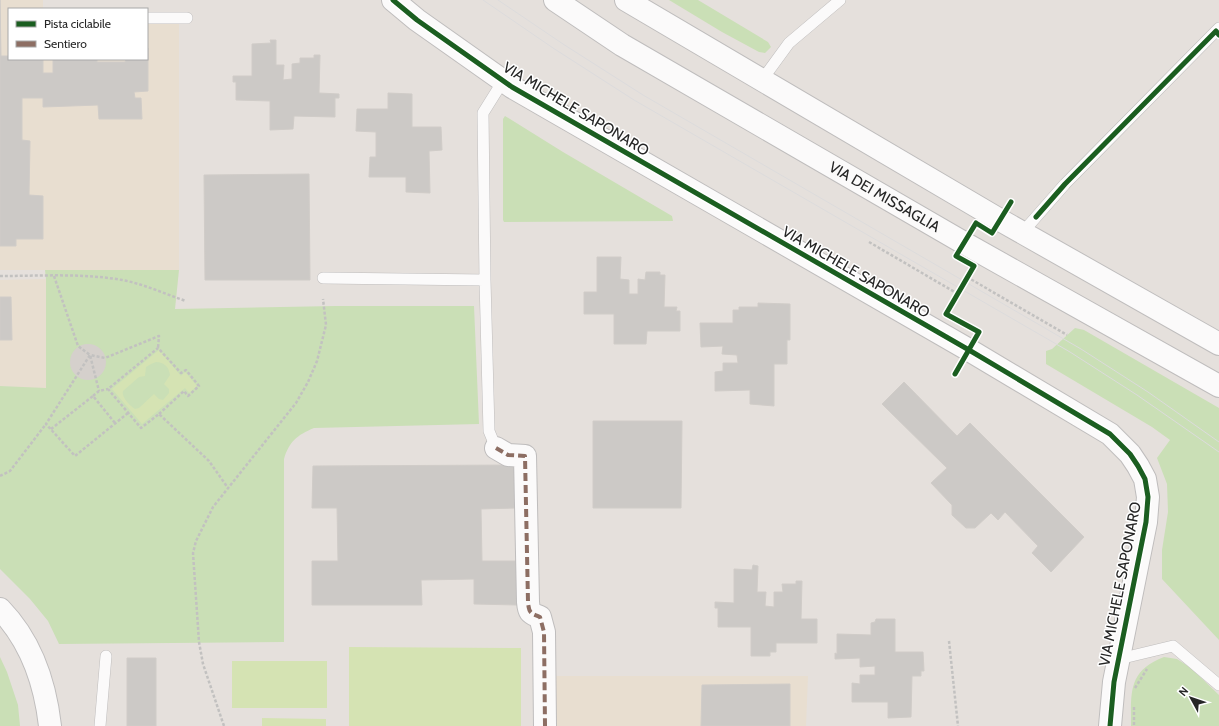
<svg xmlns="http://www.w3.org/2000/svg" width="1219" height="726" font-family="Cabin,sans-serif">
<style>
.education{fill:#e8ded0}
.green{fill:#cadfb6}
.pitch{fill:#d5e3b3;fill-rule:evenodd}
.plaza{fill:#d5d0cc}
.building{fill:#ccc9c6;stroke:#d0ccc8}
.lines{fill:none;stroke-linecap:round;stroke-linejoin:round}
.service-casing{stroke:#bfbdbd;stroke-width:12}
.minor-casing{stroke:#bfbdbd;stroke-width:24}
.secondary-casing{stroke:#bfbdbd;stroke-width:24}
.path{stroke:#c2c1c0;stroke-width:2.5;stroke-dasharray:3 2;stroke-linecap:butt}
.service{stroke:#fbfafa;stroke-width:11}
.minor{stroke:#fbfafa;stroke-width:22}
.secondary{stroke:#fbfafa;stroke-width:22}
.tram{stroke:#dcdbdc;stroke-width:1}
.quiet{stroke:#8d6e63;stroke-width:4;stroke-dasharray:8 4;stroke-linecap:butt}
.cycleway-casing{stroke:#fff;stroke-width:8}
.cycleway{stroke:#1b5e20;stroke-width:5}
.labels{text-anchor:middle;stroke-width:3;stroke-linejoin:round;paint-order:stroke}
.street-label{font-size:15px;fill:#262626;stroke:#fff}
</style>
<rect width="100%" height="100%" fill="#e5e0dc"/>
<path class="education" d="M0,0H43V9H9V59H147V23L179,24V270H0Z
M46,279V389L0,386V280Z
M549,676H808L806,726H550Z"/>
<path class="green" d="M669,0H698L768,42L771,47L765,53L759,52L722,32Z
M505,116L563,152L672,216L673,221L504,222L503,220V119Z
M45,270H179L175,309L335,306H474L479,424L314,428C297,435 289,442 284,459V642L59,644L48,621L30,599L0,569V386L46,388V279Z
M1075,328L1084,330L1219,408V640L1162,579V550L1168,512L1167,484L1157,458L1170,440L1152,427L1046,364V351L1052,349Z
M0,657L7,672L18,705L20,726H0Z
M1164,657L1177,659L1191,668L1219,695V726H1131C1131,692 1128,671 1164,657Z"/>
<path class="pitch" d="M159,350L181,376L185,372L197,386L189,393L185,388L142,424L112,389ZM156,362C164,362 169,367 170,375L164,384L169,389V393L163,400L159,399L154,394L139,408L135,409C130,406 121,397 123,391L139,377L145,376L146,367L151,364Z
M349,647L521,648V726H349Z
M232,661H327V708H232Z
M262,718L326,719V726H262Z"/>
<path class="plaza" d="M70 362a18 18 0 1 1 36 0a18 18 0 1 1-36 0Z"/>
<path class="building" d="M0,0L1,56H9V59H43V73H53V59H97V62H125L126,59H147V48H148V91L134,92L135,98H141L142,119H99L98,105L43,107V98H22V140L30,141L29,195L43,196V239H16V246H0Z
M270,40H276V65H284L283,80L292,79V64L300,63V58H314V55H320L319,93L339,94V98H335V117L294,116L293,129L270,130V101L236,100V82H233V76H252V44L271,43Z
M388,93L412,94V127H441L442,150L429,151L430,193L406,192V177H369L370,157H376V132L356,131L357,109H388Z
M309,174L310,280H205L204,175Z
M597,257H621L620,279L629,280V294H638V279L645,280L646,272H660V275H665L664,307H677L676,311H680V331H647L646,344H614V314H584V292H597Z
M0,297H11L12,340H0Z
M758,303L790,304V340H787V364H774V406L750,404V390L715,391V372L723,371V363H738L737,355L722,354L723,346L701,347L700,323H733V310H739V307H758Z
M904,382L957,436L970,423L1084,537L1051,572L1032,553L1038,546L1005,512L998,520L991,513L975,528H966L952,515V505L931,483L947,468L882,404Z
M593,421H682L681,508H593Z
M515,465V508L481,509L482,561H518L517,605L474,604V579L421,580L422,605H312V561H338L337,508H312L313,466Z
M753,565L758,566L757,592H766L765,606L774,607V592H783L782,584H796V581H802L801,619H817V643H776V652H770V656H751V627H718V608H715V602L734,603V569L752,570Z
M876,619H895V652H923L924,671H921V676H912L911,717L888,718V702H852V683L860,684V675H875V666L860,667V658L835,659V653L837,654V634L871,635V623L875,622Z
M127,658H156V726H127Z
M790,684V726H701L702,685Z"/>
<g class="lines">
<defs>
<path id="service" d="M147,18H187
M762,80L789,43L840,0
M1022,233L1065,184L1219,28
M323,278L485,280
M496,448L489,431L485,280L483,113L503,81
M1119,659L1173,646L1219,685
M100,726L106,656"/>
<path id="minor" d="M393,0L417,20L512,87L969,350L1110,434L1130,454L1138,466L1145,479L1148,497L1146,522L1114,682L1110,726
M496,448L508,455L525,456L528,602C529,614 531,613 540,617L544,632L545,726
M0,609C31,641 45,682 50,726"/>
<g id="secondary">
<path id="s1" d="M555,0L622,45L964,243L1219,386"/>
<path d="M626,0L1000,220L1219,344"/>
</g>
</defs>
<use href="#service" class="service-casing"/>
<use href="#minor" class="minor-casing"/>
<use href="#secondary" class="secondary-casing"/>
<path class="path" d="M869,242L958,294
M0,276C40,276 83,273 122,280C144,284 165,294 186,301
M54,276L78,346L90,355L99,391
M967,277L1067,335
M93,396L99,391L108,389
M128,413L75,456L46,424L90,355L105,358L159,336L158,348
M159,414L184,391L188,396L199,386L186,370L181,373L158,348L108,389L141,428L159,414L209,461L228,488
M51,429L93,396L115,423
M0,476L10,471L46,424
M949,641L958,726
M1135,688L1147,669
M1134,707V726
M224,726L203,664L199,642L193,553L196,541L213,507L296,403L308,382L317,361L326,325L323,299"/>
<use href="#service" class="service"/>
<use href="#minor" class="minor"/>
<use href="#secondary" class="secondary"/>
<path class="tram" d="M483,0L553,48L634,100L1070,352L1137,395L1219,452
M498,0L563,44L643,95L1081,349L1148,392L1219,442"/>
<path class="quiet" d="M496,448L508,455L525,456L528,602C529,614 531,613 540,617L544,632L545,726"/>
<defs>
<path id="cycleway" d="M393,0L417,20L512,87L969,350L1110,434L1130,454L1138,466L1145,479L1148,497L1146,522L1114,682L1110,726
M1036,217L1065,184L1216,31L1219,35
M955,374L979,332L946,314L974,266L956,256L976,223L992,233L1011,202"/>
</defs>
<use href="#cycleway" class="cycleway-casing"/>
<use href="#cycleway" class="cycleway"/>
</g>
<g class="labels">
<g class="street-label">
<text transform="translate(576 109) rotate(31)" y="5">VIA MICHELE SAPONARO</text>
<text dy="5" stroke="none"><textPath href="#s1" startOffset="384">VIA DEI MISSAGLIA</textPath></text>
<text transform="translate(856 272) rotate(30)" y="5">VIA MICHELE SAPONARO</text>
<text transform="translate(1120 584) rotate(-79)" y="5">VIA MICHELE SAPONARO</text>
</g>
</g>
<rect x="8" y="8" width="140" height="52" fill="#ffffff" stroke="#a8a8a8"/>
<rect x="16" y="21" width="20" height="6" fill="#1b5e20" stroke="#a8a8a8"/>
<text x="44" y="28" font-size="12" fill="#262626">Pista ciclabile</text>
<rect x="16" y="41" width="20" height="6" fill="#8d6e63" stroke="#a8a8a8"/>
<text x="44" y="48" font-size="12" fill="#262626">Sentiero</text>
<g transform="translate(1191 698) rotate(310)" stroke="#ffffff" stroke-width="3" paint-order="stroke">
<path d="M0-3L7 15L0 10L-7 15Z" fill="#262626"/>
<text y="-6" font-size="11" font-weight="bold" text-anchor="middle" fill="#262626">N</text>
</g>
</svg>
